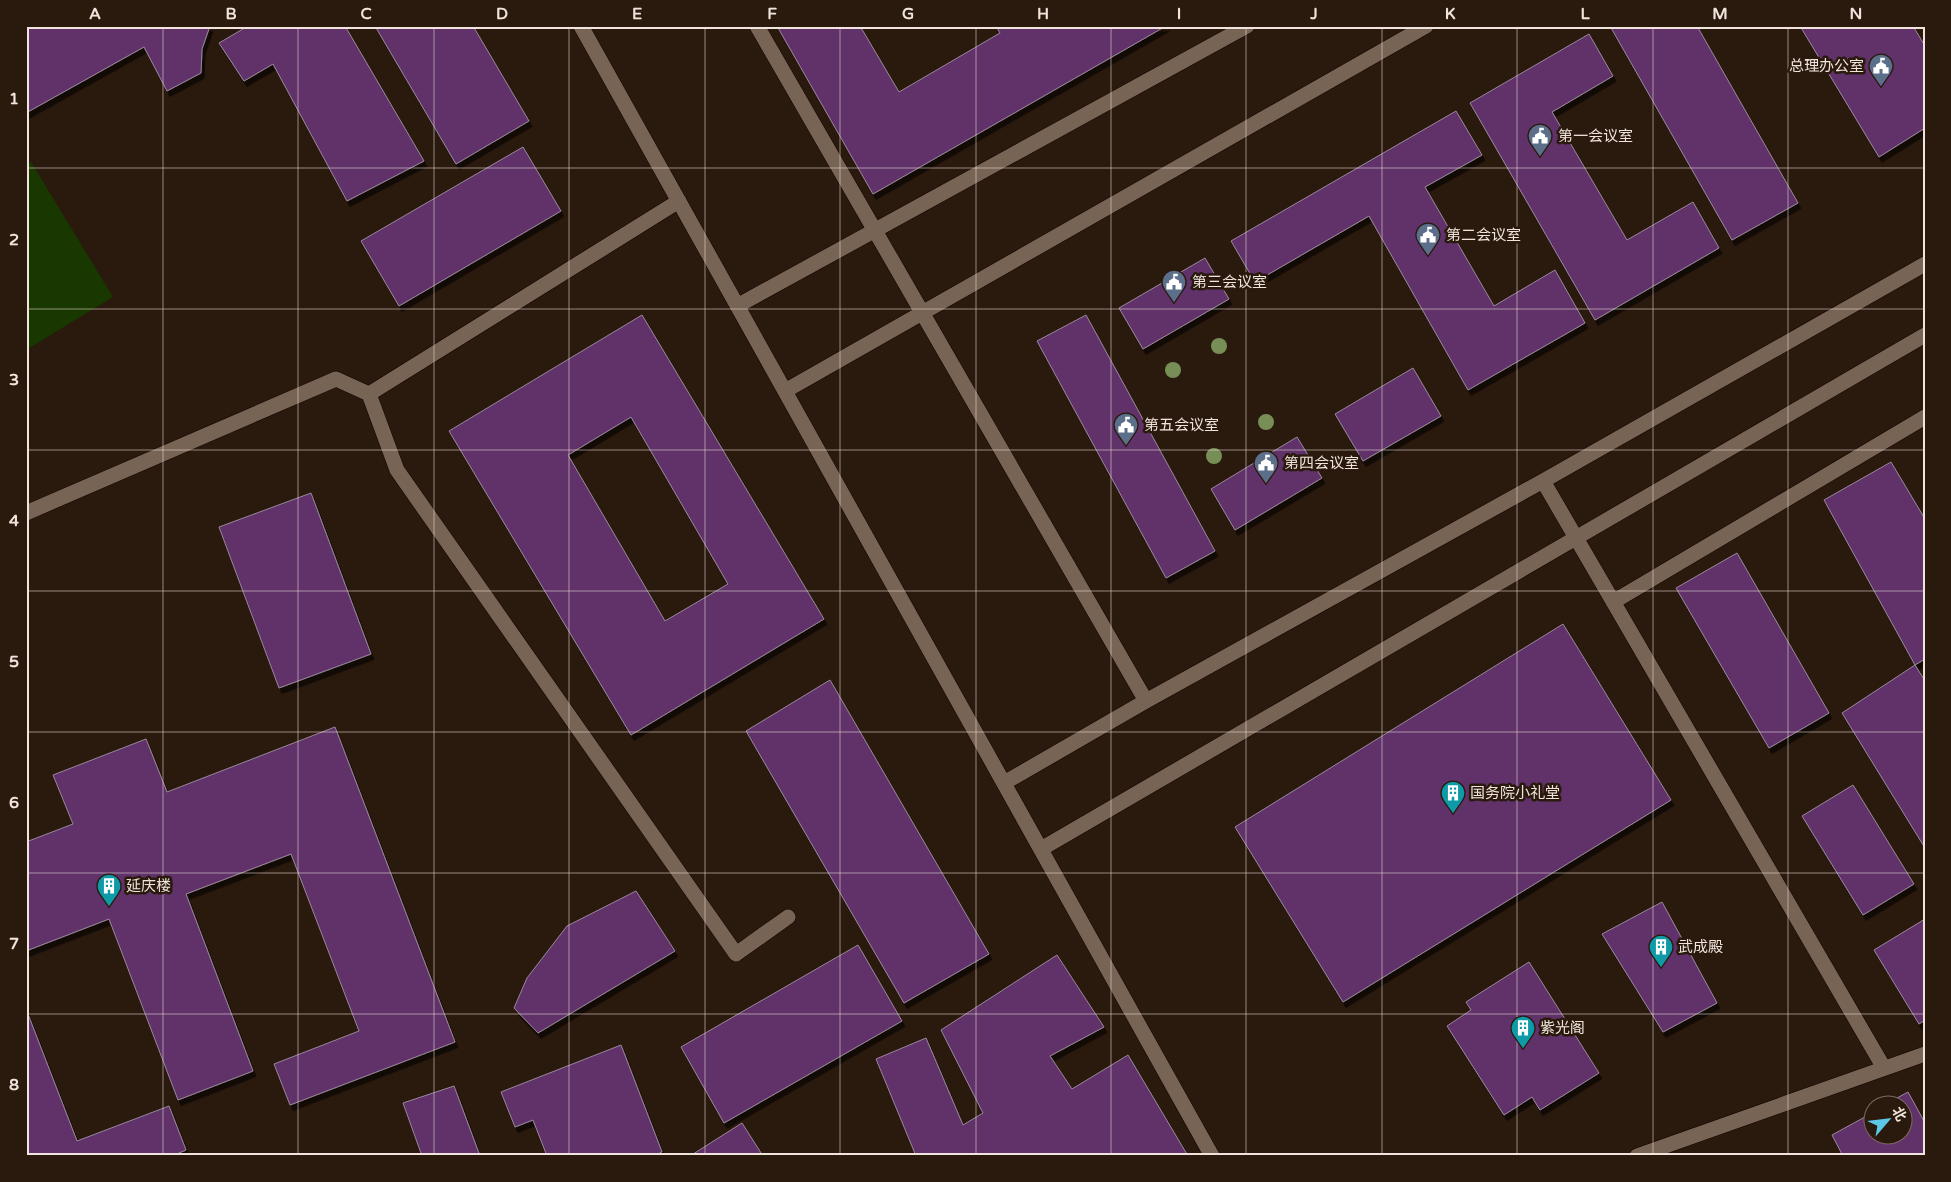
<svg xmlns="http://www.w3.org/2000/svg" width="1951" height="1182" font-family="'Varela Round','Noto Sans SC',sans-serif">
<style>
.green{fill:#193800}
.building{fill:#603269;stroke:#98889b;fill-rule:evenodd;filter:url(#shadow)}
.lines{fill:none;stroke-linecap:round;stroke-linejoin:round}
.minor-casing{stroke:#120400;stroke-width:16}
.minor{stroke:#786455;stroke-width:15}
.tree{fill:#778f57}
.grid{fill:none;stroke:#f0e4dc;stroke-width:1;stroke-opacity:0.55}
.labels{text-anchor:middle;stroke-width:5;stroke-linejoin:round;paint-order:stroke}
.poi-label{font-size:15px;fill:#f0e4dc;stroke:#2a190d;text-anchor:start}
.neatline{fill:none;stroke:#f0e4dc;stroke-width:2}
.grid-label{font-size:16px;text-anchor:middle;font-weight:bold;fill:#f0e4dc}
</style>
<defs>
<filter id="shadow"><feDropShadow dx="3" dy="5.5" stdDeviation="0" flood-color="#0009"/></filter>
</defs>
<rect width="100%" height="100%" fill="#2a190d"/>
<path class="green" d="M31,162L113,297L26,350V165Z"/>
<path class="building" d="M26,26H210L202,49L201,73L167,91L144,47L26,113Z
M248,26H345L424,161L347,201L273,64L244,81L219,43Z
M375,26H473L529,121L456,164Z
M777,26H860L899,92L1000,33L996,26H1166L873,194Z
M1610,26H1697L1798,203L1732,240Z
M1800,26H1913L1925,46V128L1879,157Z
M1589,34L1613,76L1552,112L1627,240L1693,202L1719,248L1595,320L1470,103Z
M1456,111L1482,155L1425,187L1494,306L1555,270L1585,323L1468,390L1369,216L1255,282L1231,241Z
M523,147L561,211L399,306L361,241Z
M1205,258L1229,299L1143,349L1119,308Z
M642,315L824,619L631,735L449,431ZM631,417L728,584L665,621L568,455Z
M1086,315L1215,551L1166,578L1037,341Z
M1413,368L1441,416L1363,461L1335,414Z
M1297,437L1322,478L1235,530L1211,489Z
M1891,462L1925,519V659L1915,665L1824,500Z
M311,493L371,654L279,688L219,527Z
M1737,553L1829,713L1769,748L1676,588Z
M1563,624L1671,800L1343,1002L1235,827Z
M1915,665L1925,681V848L1842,713Z
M830,680L989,954L904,1003L746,731Z
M335,727L455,1042L290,1105L274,1064L359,1031L291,854L186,894L253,1071L178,1100L109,919L26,951V842L73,824L53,775L146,739L167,792Z
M1853,785L1914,884L1863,915L1802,816Z
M636,891L675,951L538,1033L514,1008L527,978L567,926Z
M1662,902L1717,1003L1663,1032L1602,934Z
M1925,919V1020L1919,1024L1874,950Z
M858,945L902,1021L724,1123L681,1047Z
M1057,955L1104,1027L1050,1056L1072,1089L1128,1055L1188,1156H916L876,1059L926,1038L963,1125L983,1113L941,1030Z
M1529,962L1599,1073L1540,1110L1532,1097L1504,1115L1447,1026L1471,1010L1466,1002Z
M26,1009L77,1141L169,1106L186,1150L172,1156H26Z
M621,1045L662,1152L653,1156H547L533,1120L515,1127L501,1092Z
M454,1086L480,1156H422L403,1103Z
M1908,1092L1925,1123V1156H1843L1832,1135L1874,1112V1134H1904V1104H1886Z
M742,1123L763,1156H690Z"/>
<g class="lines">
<defs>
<path id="minor" d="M581,26L1212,1156
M757,26L1146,701
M679,201L369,394L397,470L736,954L788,917
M737,306L1247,26
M785,391L1426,26
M1543,481L1884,1068
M26,513L336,379L369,394
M1613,602L1925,417
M1004,783L1146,701L1543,481L1925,264
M1041,849L1925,335
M1637,1156L1925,1054"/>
</defs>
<use href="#minor" class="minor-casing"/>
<use href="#minor" class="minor"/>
</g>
<g class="tree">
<circle cx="1219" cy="346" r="8"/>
<circle cx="1173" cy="370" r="8"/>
<circle cx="1266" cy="422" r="8"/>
<circle cx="1214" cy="456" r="8"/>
</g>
<path class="grid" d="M163,26V1156M298,26V1156M434,26V1156M569,26V1156M705,26V1156M840,26V1156M976,26V1156M1111,26V1156M1246,26V1156M1382,26V1156M1517,26V1156M1653,26V1156M1788,26V1156M26,168H1925M26,309H1925M26,450H1925M26,591H1925M26,732H1925M26,873H1925M26,1014H1925"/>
<defs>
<symbol id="civic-pin" viewBox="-11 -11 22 30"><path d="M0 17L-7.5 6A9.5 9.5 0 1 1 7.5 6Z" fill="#5c6f8a" stroke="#2a190d"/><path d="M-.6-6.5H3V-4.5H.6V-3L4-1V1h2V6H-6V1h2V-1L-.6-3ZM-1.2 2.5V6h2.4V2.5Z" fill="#fff"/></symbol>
<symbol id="building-pin" viewBox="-11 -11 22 30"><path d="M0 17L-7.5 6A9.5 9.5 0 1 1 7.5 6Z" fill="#0f9aa8" stroke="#2a190d"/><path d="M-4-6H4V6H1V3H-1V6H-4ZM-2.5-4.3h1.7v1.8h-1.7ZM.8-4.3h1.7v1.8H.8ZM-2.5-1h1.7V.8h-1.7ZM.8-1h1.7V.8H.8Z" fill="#fff"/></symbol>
</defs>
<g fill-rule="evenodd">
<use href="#civic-pin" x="1867" y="52" width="28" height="38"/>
<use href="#civic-pin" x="1526" y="122" width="28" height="38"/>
<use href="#civic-pin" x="1414" y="221" width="28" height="38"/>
<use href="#civic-pin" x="1160" y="268" width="28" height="38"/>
<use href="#civic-pin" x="1112" y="411" width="28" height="38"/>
<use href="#civic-pin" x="1252" y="449" width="28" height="38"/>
<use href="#building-pin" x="1439" y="779" width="28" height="38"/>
<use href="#building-pin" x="95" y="872" width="28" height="38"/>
<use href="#building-pin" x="1647" y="933" width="28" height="38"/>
<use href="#building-pin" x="1509" y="1014" width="28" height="38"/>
</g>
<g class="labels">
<g class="poi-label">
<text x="1864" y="71" text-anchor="end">总理办公室</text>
<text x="1558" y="141">第一会议室</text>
<text x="1446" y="240">第二会议室</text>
<text x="1192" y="287">第三会议室</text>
<text x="1144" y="430">第五会议室</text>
<text x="1284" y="468">第四会议室</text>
<text x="1470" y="798">国务院小礼堂</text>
<text x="126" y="891">延庆楼</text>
<text x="1678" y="952">武成殿</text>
<text x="1540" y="1033">紫光阁</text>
</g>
</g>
<rect width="1951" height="1182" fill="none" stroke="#2a190d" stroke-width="55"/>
<g transform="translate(1888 1120) rotate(62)"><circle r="24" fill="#2a190d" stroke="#796a60"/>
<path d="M0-4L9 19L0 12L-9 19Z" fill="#5cc7e7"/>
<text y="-8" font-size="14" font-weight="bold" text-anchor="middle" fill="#f0e4dc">北</text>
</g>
<rect x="28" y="28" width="1896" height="1126" class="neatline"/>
<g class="grid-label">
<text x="95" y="19">A</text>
<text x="231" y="19">B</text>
<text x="366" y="19">C</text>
<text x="502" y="19">D</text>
<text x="637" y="19">E</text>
<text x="772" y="19">F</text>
<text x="908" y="19">G</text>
<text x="1043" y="19">H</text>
<text x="1179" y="19">I</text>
<text x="1314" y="19">J</text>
<text x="1450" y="19">K</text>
<text x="1585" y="19">L</text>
<text x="1720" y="19">M</text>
<text x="1856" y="19">N</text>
<text x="14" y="104">1</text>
<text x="14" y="245">2</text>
<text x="14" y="385">3</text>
<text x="14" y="526">4</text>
<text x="14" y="667">5</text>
<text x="14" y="808">6</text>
<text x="14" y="949">7</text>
<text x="14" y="1090">8</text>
</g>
</svg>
